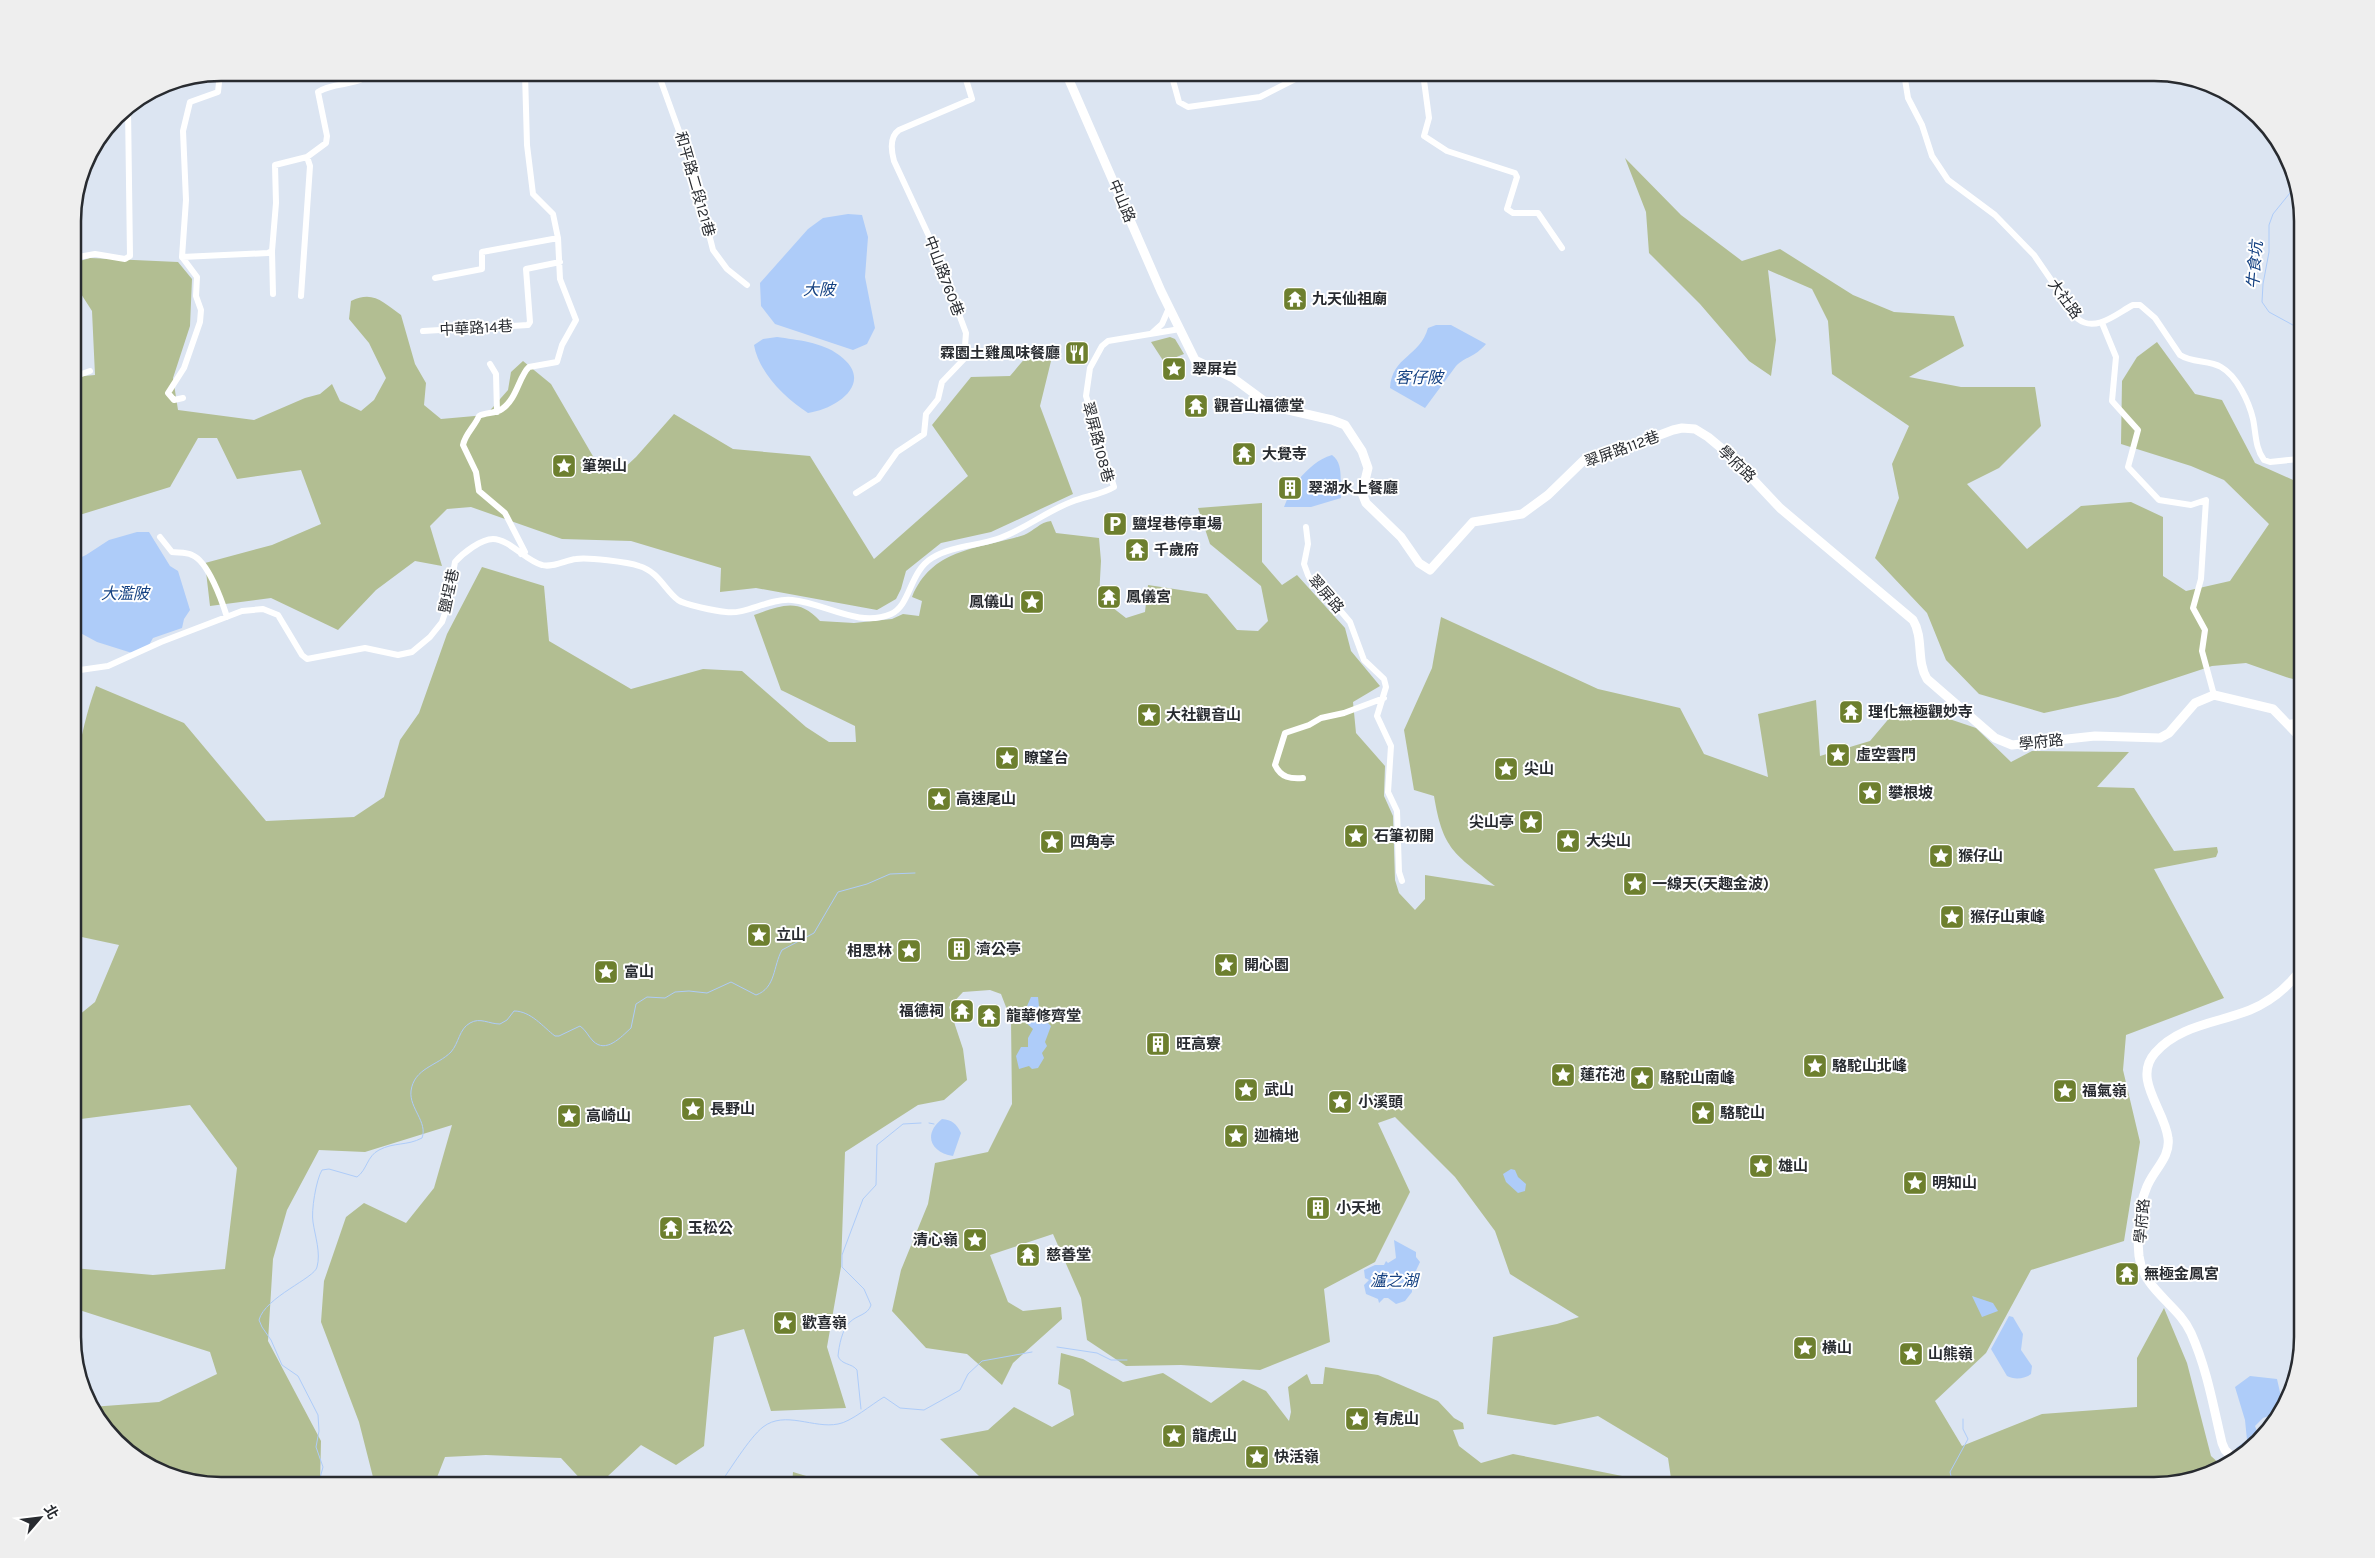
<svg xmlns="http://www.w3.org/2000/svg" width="2375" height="1558" font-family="Karla,'Noto Sans TC',sans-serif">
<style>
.green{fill:#b2be92}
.water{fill:#aeccf9}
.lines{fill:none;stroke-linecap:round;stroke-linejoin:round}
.stream{stroke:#aeccf9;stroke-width:1}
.minor{stroke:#fff;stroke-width:6}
.major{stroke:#fff;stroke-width:9}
.labels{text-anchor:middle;stroke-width:4;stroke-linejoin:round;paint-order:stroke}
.street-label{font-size:15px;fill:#282b30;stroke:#fff}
.poi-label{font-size:15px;font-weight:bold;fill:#282b30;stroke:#fff;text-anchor:start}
.water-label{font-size:16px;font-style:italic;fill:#144182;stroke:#fff}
.rim{fill:none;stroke:#282b30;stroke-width:2.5}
</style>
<rect width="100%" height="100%" fill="#dce5f2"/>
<path class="green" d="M1625,158L1681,215L1742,261L1780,249L1853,295L1894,312L1954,316L1964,346L1909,377L1961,387H2035L2041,426L1999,468L1967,484L2027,549L2081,506L2131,502L2163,517V576L2186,591L2230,581L2269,524L2224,480L2191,466L2121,444L2122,381L2137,357L2157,342L2195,394L2222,400L2255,463L2302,484V681L2289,678L2246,663L2212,666L2118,697L2044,713L1979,694L1946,660L1927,613L1875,558L1899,498L1892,464L1909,426L1832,374L1828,321L1812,289L1768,270L1776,340L1771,376L1749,361L1700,304L1649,253L1646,212Z
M90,258L178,262L192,279L190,326L173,378L178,410L254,420L305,398L320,394L332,384L340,401L361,411L374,400L386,378L369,343L349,319L351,301C373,290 383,302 401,315L415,364L426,383L424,405L441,419L486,415L508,390L511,372L523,361L551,384L594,458L621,471L636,457L674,414L733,449L810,456L874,559L968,476L932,425L971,377L1010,376C1020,365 1032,346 1048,346L1053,353L1040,406L1073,494L991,532L941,543L906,571L901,589L896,599L877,610L756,588L720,592L721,568L631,541L562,539L471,507L447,509L430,526L442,566L415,561L376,590L338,630L271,598L210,606L205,563L272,545L321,524L301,470L237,479L217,438H198L170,487L73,517V377L95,375L92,311L74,283L73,263Z
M1170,337L1175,339L1184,354L1164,362L1151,342Z
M1262,503V562L1282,585L1297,575L1345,628L1351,651L1380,686L1353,702L1356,733L1385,766L1384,796L1393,816L1395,880L1399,893L1415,910L1425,899V875L1495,886C1454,853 1443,850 1434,796L1414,790L1404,730L1432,668L1441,617L1598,689L1680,708L1704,754L1768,777L1758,714L1816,700L1820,756L1870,741L1902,703L1976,728L2011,762L2032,751L2129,752L2097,787L2134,788L2174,851L2217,847L2218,852L2216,857L2154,869L2224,998L2126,1035L2123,1070L2140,1142L2124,1241L2031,1270L1986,1353L1935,1401L1962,1446L2042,1414L2137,1407V1358L2164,1308L2187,1363L2211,1456L2223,1467L2154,1485H1672L1668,1458L1598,1416L1555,1425L1487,1414L1493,1337L1557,1324L1579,1317L1510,1274L1495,1231L1455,1177L1395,1117L1378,1123L1410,1192L1375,1262L1324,1289L1330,1342L1260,1370L1181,1365L1126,1366L1087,1340L1081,1298L1053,1234L990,1255L1008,1302L1023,1311L1061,1307L1062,1319L1013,1363L1002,1385L967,1354L926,1348L892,1311L901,1270L928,1204L935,1163L988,1152L1012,1104L1011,1020L1001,994L990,990L963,992L949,1007L963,1049L967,1080L944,1100L918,1105L845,1152L841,1267L827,1347L846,1408L771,1411L744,1329L714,1337L704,1446L676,1465L641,1445L608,1476L606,1485H586L561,1458L486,1455L445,1457L434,1485H375L359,1422L321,1322L324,1281L346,1217L364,1203L406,1223L434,1188L452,1125L365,1152L319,1150L287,1210L273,1259L268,1341L321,1441L320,1485H221L185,1481L180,1473C143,1478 115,1435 92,1411L91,1407L159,1402L217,1374L210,1352L73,1308V1268L153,1275L225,1269L237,1168L190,1105L73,1120V1020L95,1002L119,945L77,936L73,939V797C78,785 76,775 77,763C81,736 87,711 96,686L184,723L266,821L354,817L384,797L400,740L419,713L447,634L482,567L544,586L549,641L631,689L703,669L742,671L806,727L829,742H856L855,726L781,690L754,615C781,606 798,597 820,621L854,623L892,619L903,614L919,616L922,601L912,597C933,547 978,550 1024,535C1034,531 1040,522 1051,521L1056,533L1099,538L1101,561L1099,597L1126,618L1145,612L1148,585L1207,594L1237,630L1258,631L1268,621L1261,586L1210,544L1198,508Z
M1061,1353L1083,1359L1123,1382L1163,1373L1211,1403L1243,1380L1266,1391L1289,1421L1291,1412L1288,1387L1307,1374L1311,1384H1323L1325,1367L1378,1375L1438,1401L1454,1418L1463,1423L1464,1429L1453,1430L1459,1446L1481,1463L1513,1454L1647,1481L1646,1485H994L979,1476L940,1439L988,1430L1014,1407L1052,1427L1074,1415L1070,1390L1058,1384Z
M793,1472L836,1485H792Z"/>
<path class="water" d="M848,214L862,215L868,237L865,277L875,328L867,344L853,350L775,324L761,306L760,283L808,229L823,218Z
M1436,325H1451L1486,344C1474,358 1466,356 1456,366L1425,408L1390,388C1392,356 1420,357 1428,328Z
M777,337C797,340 822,342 839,355C876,382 837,409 808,413C785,398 759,373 754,345L763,339Z
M1332,455C1345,464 1339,485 1341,498L1311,507H1284L1288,497L1301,481L1299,479C1309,468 1318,459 1332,455Z
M137,532H149L170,566L178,571L190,610L184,619L182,628L153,638L149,645L132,653L97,642L73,629V561L86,555L109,540Z
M1031,997H1038L1040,1015L1051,1026L1045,1042L1047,1046L1042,1053L1044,1058L1038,1068L1032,1069L1029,1066L1019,1069L1016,1056L1021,1047H1028V1038L1033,1029L1024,1021L1029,1011L1027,1006Z
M1555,1069L1567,1072L1572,1079L1571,1083L1564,1084L1551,1081Z
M942,1119C952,1120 956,1123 961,1133L953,1156C930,1152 923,1134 942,1119Z
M1511,1169L1515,1170L1518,1177L1526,1184L1525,1191L1518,1193L1506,1182L1503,1174Z
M1394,1240L1416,1252V1257L1420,1262L1413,1277L1415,1284L1412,1286V1292L1405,1301L1396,1304L1388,1298H1384L1379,1303L1378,1299L1366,1294L1364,1285L1369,1280L1365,1278L1364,1270L1375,1265H1384L1386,1261L1388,1263L1396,1258Z
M1972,1296L1993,1303L1998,1311L1982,1317Z
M2009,1316L2013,1317L2023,1334L2021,1350L2032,1366L2031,1374C2025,1379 2014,1380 2007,1376L1991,1349Z
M2250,1376L2277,1379L2282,1401L2277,1413L2263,1418L2255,1426L2259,1437L2242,1453L2236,1448L2247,1440L2245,1420L2235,1387Z"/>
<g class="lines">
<path class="stream" d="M2294,188L2273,214L2269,225V252L2263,284L2262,302L2269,312L2302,330
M929,1123L934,1124
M1057,1347L1097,1353L1111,1360H1127
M861,1409L857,1370C852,1363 841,1365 838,1356C839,1346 842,1329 850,1322C857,1315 868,1315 871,1305L864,1289L842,1267V1255L863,1199L876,1185L877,1145L903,1124L921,1123
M318,1485L323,1467L316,1447L319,1431L318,1415L298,1376L282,1365L271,1340L262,1327L259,1320C265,1297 315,1278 317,1267C321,1253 315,1236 313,1222C311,1211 316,1180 322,1170L329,1169L357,1177C367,1170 367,1156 379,1150C394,1142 407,1146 422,1138C428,1122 409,1108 411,1091C414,1068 437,1066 451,1052C459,1043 459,1029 470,1023C480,1017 489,1024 500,1024L507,1020L514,1011C531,1011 543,1027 555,1036H559L580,1026C586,1030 588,1036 593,1041C606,1054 621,1037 631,1028L636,1004L647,997L665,998L675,992L689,991L707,993L731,982L756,995C776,988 773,966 782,950L814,933L838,892L867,884L890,874L915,873
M719,1485C730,1470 749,1438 763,1427C785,1410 814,1429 838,1424C851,1422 872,1404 884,1397L900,1408L924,1410L960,1390L968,1374L982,1361L1032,1352
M1960,1485L1952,1480L1950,1472L1968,1439L1963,1429V1419"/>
<path class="minor" d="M658,73L692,167L713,250L727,269L747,285
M1171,73L1179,102L1188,107L1260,97L1307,73
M1423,73L1429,118L1424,136L1447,151L1515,173L1517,177L1507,209L1513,213H1538L1562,248
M1904,73L1908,98L1922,125L1932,156L1948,180L1995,215L2034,255L2078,319C2096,333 2117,313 2133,305H2140L2155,318L2180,355C2192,363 2209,360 2221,367C2237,376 2249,402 2253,419C2256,433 2255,448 2264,460L2270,462L2299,459L2302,460
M182,257L268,253L272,251
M73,258L95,254L125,259L130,256L128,108
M435,278L482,269V252L558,238
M273,294L272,251L276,203L275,165L307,157L326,143L327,136L318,92C331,83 352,85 362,79L363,73
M301,296L310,166L307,157
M2102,323L2116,357L2112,401L2138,430L2128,467L2159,500L2191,505L2206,500L2201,579L2193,608L2205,630L2202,651L2214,695
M423,331L528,325L530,322L526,269L560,262
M1152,333L1162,324L1169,308
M490,364L496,374L497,412
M73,377L90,371
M183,398L174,400L168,393L184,368L200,322L201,310L196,296L197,277L182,257L186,200L183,131L190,102L218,92L220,73
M856,493L878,479L897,452L924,434L926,414L938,399L942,382L964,359L966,333L934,247L894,161C891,150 889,137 899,130L972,99L964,73
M1306,527L1308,544L1304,564L1308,575L1313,584L1328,596L1350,622L1364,660L1384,679L1386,687L1377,716L1391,746L1388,792L1397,811L1399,872L1402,881
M160,537L172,552C178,553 186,552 192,555C208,561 222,601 227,617
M521,554L525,552L505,513L479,491L476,472L463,445C465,434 475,426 479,416C486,412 495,414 502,409C517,399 519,376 529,367L557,362L562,345L576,320L560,279L558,238L553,214L533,194L527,145L525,73
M73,671L108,666L161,642L242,611L263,609L278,615L302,655L307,659L365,648L398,655L412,652L430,637L442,622L447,607L455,562C463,553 481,539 493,539C509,539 526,561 542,565C552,568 566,560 576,559C587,557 628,562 639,566C659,572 664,589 678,600C685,605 716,611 726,612C746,615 769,598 792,600C825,603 858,628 891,614C911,605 909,572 932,558C952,546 976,546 997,539C1024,530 1045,512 1071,502C1085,496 1101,495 1114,487L1086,396L1090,368L1102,346L1108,341L1180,329
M2289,723L2302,721
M1303,778C1291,779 1281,778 1275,765L1285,733L1309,725L1321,718L1344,713L1384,698"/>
<path class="major" d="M1066,73L1161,291L1195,360L1233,378L1271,406L1332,420L1345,425L1362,451L1368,468L1362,493L1366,503L1401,537L1419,563L1430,570L1473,522L1522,514L1548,495L1584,460L1612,453L1673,430L1682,428L1695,429L1708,437L1732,457L1780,508L1913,620C1924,638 1916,661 1927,679L1995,738L2012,745L2095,736L2160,738L2169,733L2195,703L2214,695L2273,709L2302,739
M2235,1460L2225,1450L2222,1443C2213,1405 2207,1369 2191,1333C2178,1304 2143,1290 2139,1256C2137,1235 2138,1208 2146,1189C2152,1171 2171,1158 2168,1138C2165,1110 2132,1079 2155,1053C2179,1025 2218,1023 2250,1010C2272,1001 2289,986 2302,968"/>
</g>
<defs>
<symbol id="temple-square" viewBox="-11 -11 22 22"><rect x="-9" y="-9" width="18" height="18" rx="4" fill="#6d7f2e" stroke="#fff"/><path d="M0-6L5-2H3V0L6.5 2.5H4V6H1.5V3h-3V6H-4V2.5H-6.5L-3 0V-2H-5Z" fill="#fff"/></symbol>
<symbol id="restaurant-square" viewBox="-11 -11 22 22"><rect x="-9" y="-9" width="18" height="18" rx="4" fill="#6d7f2e" stroke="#fff"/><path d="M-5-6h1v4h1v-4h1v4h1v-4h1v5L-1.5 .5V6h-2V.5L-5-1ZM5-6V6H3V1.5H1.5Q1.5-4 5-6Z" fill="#fff"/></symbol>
<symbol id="sight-square" viewBox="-11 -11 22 22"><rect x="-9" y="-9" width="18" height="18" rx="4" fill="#6d7f2e" stroke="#fff"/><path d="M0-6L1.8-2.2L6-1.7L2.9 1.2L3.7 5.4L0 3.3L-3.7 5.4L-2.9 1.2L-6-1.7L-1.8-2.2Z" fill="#fff"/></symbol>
<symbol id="building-square" viewBox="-11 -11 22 22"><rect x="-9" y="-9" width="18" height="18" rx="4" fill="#6d7f2e" stroke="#fff"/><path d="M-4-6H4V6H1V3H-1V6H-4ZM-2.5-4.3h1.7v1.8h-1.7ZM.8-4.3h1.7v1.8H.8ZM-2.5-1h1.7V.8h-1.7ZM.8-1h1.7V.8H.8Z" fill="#fff"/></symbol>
<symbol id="parking-square" viewBox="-11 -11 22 22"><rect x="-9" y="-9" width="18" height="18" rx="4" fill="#6d7f2e" stroke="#fff"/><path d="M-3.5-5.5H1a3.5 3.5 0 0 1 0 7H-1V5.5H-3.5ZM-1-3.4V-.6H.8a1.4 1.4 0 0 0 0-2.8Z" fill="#fff"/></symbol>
</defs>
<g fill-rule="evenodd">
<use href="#temple-square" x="1281" y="285" width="28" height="28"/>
<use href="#restaurant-square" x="1063" y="339" width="28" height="28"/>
<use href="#sight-square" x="1160" y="355" width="28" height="28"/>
<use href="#temple-square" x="1182" y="392" width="28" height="28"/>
<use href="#temple-square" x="1230" y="440" width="28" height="28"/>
<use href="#sight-square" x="550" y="452" width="28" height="28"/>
<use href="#building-square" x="1276" y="474" width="28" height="28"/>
<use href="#parking-square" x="1101" y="510" width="28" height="28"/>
<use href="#temple-square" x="1123" y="536" width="28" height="28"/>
<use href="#temple-square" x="1095" y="583" width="28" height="28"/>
<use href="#sight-square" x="1018" y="588" width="28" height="28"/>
<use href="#temple-square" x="1837" y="698" width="28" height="28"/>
<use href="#sight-square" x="1135" y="701" width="28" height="28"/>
<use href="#sight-square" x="1824" y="741" width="28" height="28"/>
<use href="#sight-square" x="993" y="744" width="28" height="28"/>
<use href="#sight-square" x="1492" y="755" width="28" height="28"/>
<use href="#sight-square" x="1856" y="779" width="28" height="28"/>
<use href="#sight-square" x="925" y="785" width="28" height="28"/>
<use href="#sight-square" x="1517" y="808" width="28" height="28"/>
<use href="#sight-square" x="1342" y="822" width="28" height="28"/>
<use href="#sight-square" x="1554" y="827" width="28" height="28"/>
<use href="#sight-square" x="1038" y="828" width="28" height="28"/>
<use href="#sight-square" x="1927" y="842" width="28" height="28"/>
<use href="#sight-square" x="1621" y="870" width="28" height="28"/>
<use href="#sight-square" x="1938" y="903" width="28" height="28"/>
<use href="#sight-square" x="745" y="921" width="28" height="28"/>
<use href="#building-square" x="945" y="935" width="28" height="28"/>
<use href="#sight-square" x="895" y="937" width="28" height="28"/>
<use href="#sight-square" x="1212" y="951" width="28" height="28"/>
<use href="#sight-square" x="592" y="958" width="28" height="28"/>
<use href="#temple-square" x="948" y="997" width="28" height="28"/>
<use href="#temple-square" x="975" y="1002" width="28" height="28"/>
<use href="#building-square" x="1144" y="1030" width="28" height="28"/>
<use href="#sight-square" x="1801" y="1052" width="28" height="28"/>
<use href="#sight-square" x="1549" y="1061" width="28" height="28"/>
<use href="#sight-square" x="1628" y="1064" width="28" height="28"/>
<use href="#sight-square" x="1232" y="1076" width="28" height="28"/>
<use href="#sight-square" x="2051" y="1077" width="28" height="28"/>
<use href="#sight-square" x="1326" y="1088" width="28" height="28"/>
<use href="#sight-square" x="679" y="1095" width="28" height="28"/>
<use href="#sight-square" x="1689" y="1099" width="28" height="28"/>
<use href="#sight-square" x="555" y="1102" width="28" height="28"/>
<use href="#sight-square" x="1222" y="1122" width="28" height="28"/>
<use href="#sight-square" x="1747" y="1152" width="28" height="28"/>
<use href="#sight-square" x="1901" y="1169" width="28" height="28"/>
<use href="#building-square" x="1304" y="1194" width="28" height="28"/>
<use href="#temple-square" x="657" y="1214" width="28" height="28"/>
<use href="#sight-square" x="961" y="1226" width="28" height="28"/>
<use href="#temple-square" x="1014" y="1241" width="28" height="28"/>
<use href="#temple-square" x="2113" y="1260" width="28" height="28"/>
<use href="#sight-square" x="771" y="1309" width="28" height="28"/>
<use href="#sight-square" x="1791" y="1334" width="28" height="28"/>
<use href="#sight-square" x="1897" y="1340" width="28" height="28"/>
<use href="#sight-square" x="1343" y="1405" width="28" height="28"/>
<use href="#sight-square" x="1160" y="1422" width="28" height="28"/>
<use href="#sight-square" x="1243" y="1443" width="28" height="28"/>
</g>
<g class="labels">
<g class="street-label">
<text transform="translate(695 184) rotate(74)" y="5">和平路二段121巷</text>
<text transform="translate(1122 201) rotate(67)" y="5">中山路</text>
<text transform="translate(944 276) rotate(69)" y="5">中山路760巷</text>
<text transform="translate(2065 299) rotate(54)" y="5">大社路</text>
<text transform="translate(476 328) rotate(-3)" y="5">中華路14巷</text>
<text transform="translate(1098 442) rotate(75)" y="5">翠屏路108巷</text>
<text transform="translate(1622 449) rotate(-20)" y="5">翠屏路112巷</text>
<text transform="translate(1737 464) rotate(44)" y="5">學府路</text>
<text transform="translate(449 591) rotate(-78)" y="5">鹽埕巷</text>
<text transform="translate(1326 594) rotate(49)" y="5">翠屏路</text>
<text transform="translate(2041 742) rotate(-6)" y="5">學府路</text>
<text transform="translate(2142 1221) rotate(-85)" y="5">學府路</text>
</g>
<g class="poi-label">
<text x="1312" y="304">九天仙祖廟</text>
<text x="1060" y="358" text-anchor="end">霖園土雞風味餐廳</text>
<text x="1192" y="374">翠屏岩</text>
<text x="1214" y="411">觀音山福德堂</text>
<text x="1262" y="459">大覺寺</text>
<text x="582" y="471">筆架山</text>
<text x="1308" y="493">翠湖水上餐廳</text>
<text x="1132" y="529">鹽埕巷停車場</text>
<text x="1154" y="555">千歲府</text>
<text x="1126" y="602">鳳儀宮</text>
<text x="1014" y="607" text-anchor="end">鳳儀山</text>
<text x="1868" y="717">理化無極觀妙寺</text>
<text x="1166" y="720">大社觀音山</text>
<text x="1856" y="760">虛空雲門</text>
<text x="1024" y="763">瞭望台</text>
<text x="1524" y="774">尖山</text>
<text x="1888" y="798">攀根坡</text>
<text x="956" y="804">高速尾山</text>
<text x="1514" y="827" text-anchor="end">尖山亭</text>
<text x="1374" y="841">石筆初開</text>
<text x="1586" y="846">大尖山</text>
<text x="1070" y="847">四角亭</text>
<text x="1958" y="861">猴仔山</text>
<text x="1652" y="889">一線天(天趣金波)</text>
<text x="1970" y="922">猴仔山東峰</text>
<text x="776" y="940">立山</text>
<text x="976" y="954">濟公亭</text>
<text x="892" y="956" text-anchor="end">相思林</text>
<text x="1244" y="970">開心園</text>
<text x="624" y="977">富山</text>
<text x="944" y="1016" text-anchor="end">福德祠</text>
<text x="1006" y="1021">龍華修齊堂</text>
<text x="1176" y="1049">旺高寮</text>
<text x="1832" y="1071">駱駝山北峰</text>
<text x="1580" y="1080">蓮花池</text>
<text x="1660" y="1083">駱駝山南峰</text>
<text x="1264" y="1095">武山</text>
<text x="2082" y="1096">福氣嶺</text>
<text x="1358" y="1107">小溪頭</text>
<text x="710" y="1114">長野山</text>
<text x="1720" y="1118">駱駝山</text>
<text x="586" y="1121">高崎山</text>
<text x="1254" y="1141">迦楠地</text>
<text x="1778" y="1171">雄山</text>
<text x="1932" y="1188">明知山</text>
<text x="1336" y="1213">小天地</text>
<text x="688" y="1233">玉松公</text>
<text x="958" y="1245" text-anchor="end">清心嶺</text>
<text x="1046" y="1260">慈善堂</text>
<text x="2144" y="1279">無極金鳳宮</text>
<text x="802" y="1328">歡喜嶺</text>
<text x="1822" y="1353">橫山</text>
<text x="1928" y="1359">山熊嶺</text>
<text x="1374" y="1424">有虎山</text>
<text x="1192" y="1441">龍虎山</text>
<text x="1274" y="1462">快活嶺</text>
</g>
<g class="water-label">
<text transform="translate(2254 265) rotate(-85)" y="6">牛食坑</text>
<text x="819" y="295">大陂</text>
<text x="1419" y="383">客仔陂</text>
<text x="125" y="599">大濫陂</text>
<text x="1394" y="1286">瀘之湖</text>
</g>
</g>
<path d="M0 0H2375V1558H0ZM221 81H2154A140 140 0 0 1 2294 221V1337A140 140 0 0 1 2154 1477H221A140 140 0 0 1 81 1337V221A140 140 0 0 1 221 81Z" fill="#eee" fill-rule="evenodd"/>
<path class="rim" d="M221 81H2154A140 140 0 0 1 2294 221V1337A140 140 0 0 1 2154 1477H221A140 140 0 0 1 81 1337V221A140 140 0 0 1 221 81Z"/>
<g transform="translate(40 1518) rotate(62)" stroke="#ffffff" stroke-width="4" paint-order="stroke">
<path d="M0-4L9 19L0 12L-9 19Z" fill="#282b30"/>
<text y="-8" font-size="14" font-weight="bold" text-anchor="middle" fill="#282b30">北</text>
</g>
</svg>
